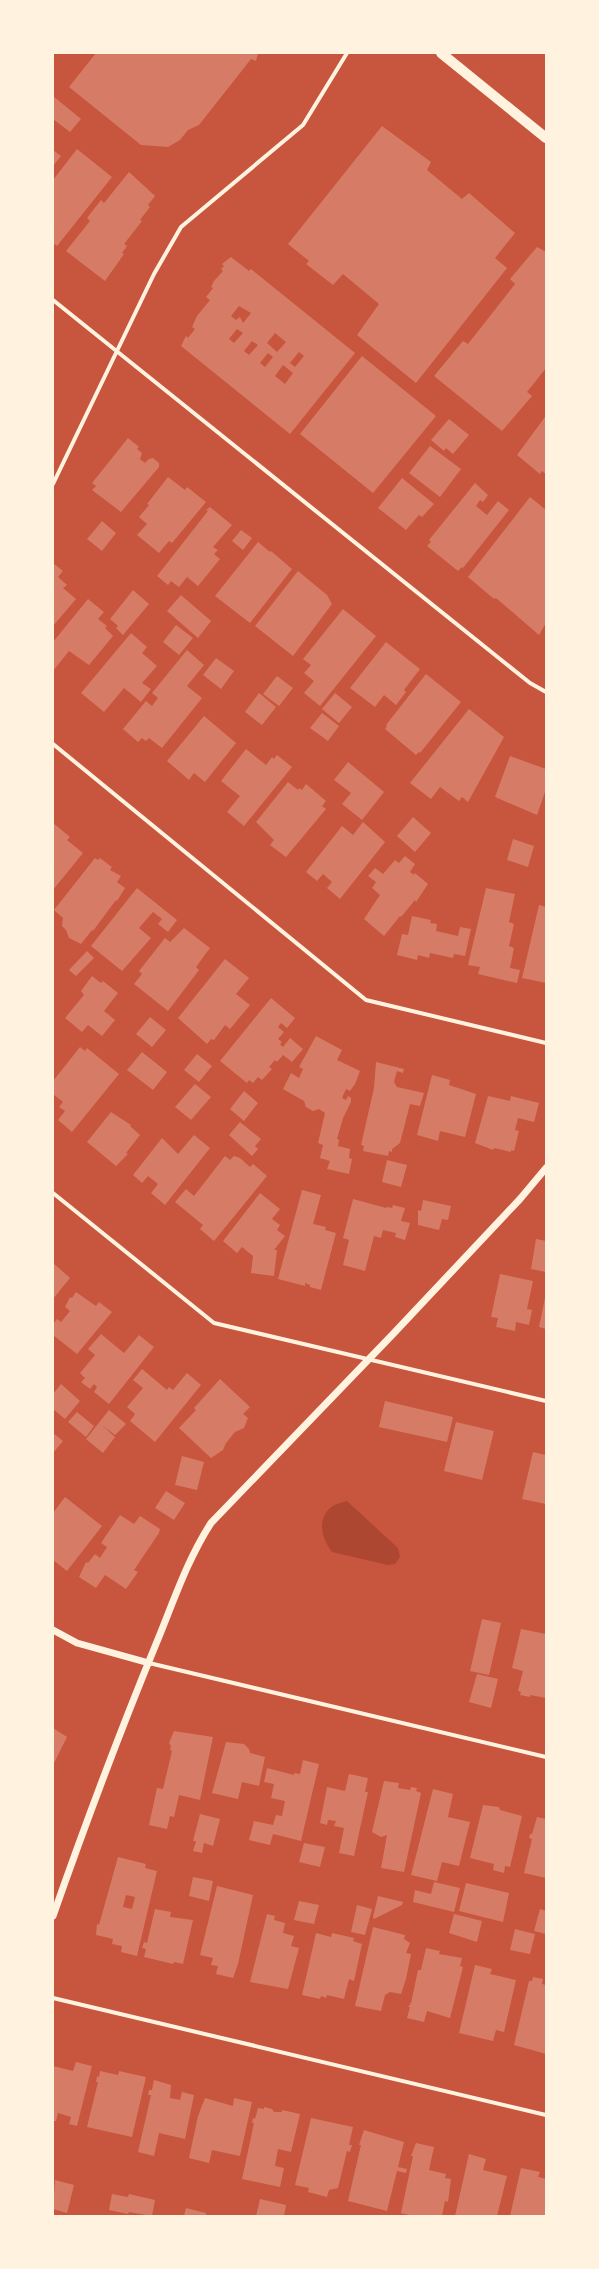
<svg xmlns="http://www.w3.org/2000/svg" width="599" height="2269" font-family="Montserrat,sans-serif">
<style>
.green{fill:#ae4732}
.building{fill:#d67c66;fill-rule:evenodd}
.lines{fill:none;stroke-linecap:round;stroke-linejoin:round}
.minor{stroke:#fff3e0;stroke-width:4}
.tertiary{stroke:#fff3e0;stroke-width:7}
.primary{stroke:#fff3e0;stroke-width:10}
</style>
<rect width="100%" height="100%" fill="#c8553d"/>
<path class="green" d="M347,1501L398,1548L400,1557L395,1564L388,1565L332,1552C316,1531 318,1506 347,1501Z"/>
<path class="building" d="M96,53H258L256,61L251,59L199,125L188,130L180,140L168,147L141,145L69,87Z
M53,96L81,119L70,132L53,119Z
M382,126L431,162L427,170L462,199L469,193L515,233L495,258L507,268L416,383L357,335L379,304L343,274L333,285L306,264L309,261L288,244Z
M77,149L112,177L57,246L53,243V180Z
M53,150L61,156L53,166Z
M129,172L155,196L148,205L150,207L140,220L142,221L124,244L127,246L122,253L124,254L105,281L66,251L90,221L87,218L101,200L104,203Z
M537,247L546,252V368L527,392L532,396L502,431L434,376L463,341L468,344L515,284L510,279Z
M231,257L249,271L251,269L355,353L290,434L181,346L186,336L188,338L195,329L192,327L197,316L210,300L206,297L213,288L211,287L214,281L223,271L221,269L224,266L222,264ZM239,306L251,313L243,323L240,317L236,320L231,316ZM237,329L243,333L234,343L229,339ZM275,333L286,342L277,352L267,343ZM252,341L258,345L249,355L244,351ZM299,352L304,356L295,367L290,363ZM268,353L273,357L265,367L260,363ZM283,365L293,373L285,384L275,376Z
M362,356L436,416L373,493L300,434Z
M545,417L546,418V474L542,471L540,474L517,455Z
M449,419L469,435L453,454L446,448L444,451L431,440Z
M128,438L139,447L137,449L142,453L140,459L145,463L149,459L153,458L159,463V467L121,512L92,490L96,486L92,483Z
M430,446L461,469L440,497L409,473Z
M168,477L185,490L187,487L206,502L172,543L169,541L159,553L137,535L147,524L139,517L149,505L147,504Z
M402,478L434,504L422,517L419,515L406,530L378,508Z
M475,483L488,495L483,502L480,500L476,506L487,515L498,501L509,510L463,568L462,567L458,571L427,546L431,542L429,540Z
M530,497L546,510V623L539,635L496,598L494,599L468,577Z
M210,507L232,525L213,547L218,550L214,554L220,559L198,586L187,577L179,587L171,581L168,585L157,576L208,511L206,510Z
M102,521L116,533L102,551L87,539Z
M241,530L252,538L243,550L232,541Z
M258,542L270,552L271,551L292,569L250,623L215,596Z
M53,563L63,571L58,577L67,585L63,588L76,599L53,626Z
M298,571L327,595L332,604L293,656L255,626Z
M133,590L149,604L123,635L116,628L118,626L110,619Z
M181,595L211,621L198,638L167,611Z
M88,599L104,612L98,619L107,626L105,628L113,636L89,665L69,651L53,671V642Z
M343,609L376,636L320,706L304,693L314,681L304,673L311,665L303,659Z
M176,625L193,638L179,655L163,642Z
M131,633L147,647L142,653L157,666L142,683L151,689L141,702L124,688L104,712L81,693Z
M386,642L420,669L404,690L406,692L396,705L384,695L375,707L350,688Z
M187,650L204,665L187,686L202,698L162,748L149,738L146,741L142,738L138,742L123,729L146,701L152,706L158,698L152,693Z
M216,658L234,671L221,689L203,675Z
M426,674L461,702L420,753L419,752L416,755L385,729L387,726L386,725Z
M277,676L293,688L279,706L263,694Z
M259,693L276,707L262,725L245,712Z
M335,693L352,707L339,723L322,709Z
M469,709L504,737L468,802L462,797L459,801L440,787L431,799L410,783Z
M322,713L339,726L328,741L310,728Z
M204,716L236,743L205,782L194,773L189,780L167,761Z
M246,749L266,765L272,757L274,759L277,755L292,767L244,826L227,812L240,796L221,781Z
M510,756L546,769V789L537,815L495,797Z
M348,762L384,792L362,820L342,804L351,793L334,780Z
M288,782L298,790L299,788L302,790L306,784L326,801L322,806L326,809L286,857L270,845L274,840L256,822Z
M413,817L431,833L415,852L397,836Z
M363,822L385,842L340,899L327,888L332,882L323,874L317,881L306,872L342,826L353,835Z
M53,823L70,837L67,840L83,853L53,890Z
M513,839L534,846L528,867L507,860Z
M405,856L415,864L410,872L414,875L415,873L428,884L416,902L415,900L401,917L400,916L384,936L364,919L380,895L372,888L376,882L368,876L375,868L383,874L395,860L399,863Z
M95,858L98,860L100,858L112,867L110,870L121,876L117,882L125,888L117,901L116,900L93,931L92,930L81,944L69,938L66,930L62,926L63,918L54,910Z
M137,888L177,920L168,932L158,924L162,919L153,912L139,928L151,938L122,971L91,946Z
M486,888L515,894L509,922L514,924L509,946L514,948L510,968L520,970L517,983L478,974L480,967L468,965Z
M539,905L546,907V983L522,978Z
M412,916L431,920L430,923L437,924L436,931L458,936L460,927L471,929L465,956L454,954L453,958L430,953L429,958L418,955L417,960L397,955L402,934L408,935Z
M184,928L210,948L196,967L199,970L168,1011L134,984L142,974L139,971L165,938L170,942Z
M87,951L94,958L76,976L69,970Z
M225,959L249,978L236,994L250,1005L230,1029L225,1025L214,1040L211,1039L207,1044L178,1018Z
M92,976L101,983L103,981L118,993L104,1011L115,1020L102,1036L88,1025L82,1032L65,1018L84,995L81,991Z
M271,998L295,1018L287,1028L281,1023L278,1027L284,1032L278,1039L282,1042L280,1044L283,1047L290,1038L303,1049L292,1062L283,1055L277,1062L275,1060L269,1067L272,1069L262,1080L258,1077L253,1083L249,1080L247,1083L220,1061Z
M150,1017L166,1030L152,1047L136,1034Z
M316,1036L342,1050L337,1060L360,1071L355,1084L350,1091L346,1089L342,1098L346,1100L348,1096L351,1098V1102L343,1118L337,1139L339,1140L338,1146L350,1149L349,1158L352,1159L349,1174L327,1169L330,1161L320,1158L323,1145L318,1143L325,1113L319,1109L313,1111L306,1107L304,1101L283,1089L291,1073L299,1078L303,1069L299,1067Z
M80,1047L85,1051L87,1048L119,1074L72,1132L58,1120L65,1111L59,1107L63,1102L53,1094V1081Z
M142,1052L167,1072L153,1090L127,1070Z
M197,1054L212,1066L199,1082L184,1070Z
M376,1062L404,1069L403,1073L397,1071L394,1082L397,1087L424,1093L420,1106L410,1104L400,1143L392,1149V1152L389,1151L388,1156L363,1151L364,1146L361,1145L374,1088Z
M432,1075L450,1080L449,1085L476,1094L465,1137L440,1131L438,1141L417,1135Z
M195,1084L211,1097L191,1120L175,1107Z
M244,1091L258,1103L244,1121L230,1109Z
M488,1096L510,1101L511,1096L539,1103L534,1122L518,1118L515,1130L519,1131L514,1151L511,1150V1152L494,1148L493,1150L475,1143Z
M111,1112L131,1125L130,1126L140,1135L126,1153L128,1154L116,1166L87,1142Z
M240,1122L261,1139L255,1146L258,1149L252,1156L229,1135Z
M194,1135L210,1148L165,1205L151,1193L158,1184L148,1176L142,1183L133,1175L162,1138L178,1154Z
M225,1156L230,1160L234,1156L240,1158L250,1167L253,1164L267,1176L214,1241L200,1229L203,1225L175,1202L186,1189L194,1196Z
M387,1160L407,1165L401,1187L382,1182Z
M302,1190L321,1195L313,1224L326,1227L325,1230L336,1233L321,1290L310,1287V1285L305,1283V1286L278,1279Z
M260,1193L280,1209L272,1219L280,1225L277,1230L285,1236L274,1250H277L274,1276L251,1273L253,1256L242,1247L237,1253L223,1241Z
M353,1199L386,1208L387,1207L392,1208L393,1205L405,1208L401,1221L410,1223L405,1240L395,1237L396,1233L383,1230L381,1238L374,1236L365,1271L343,1265L349,1240L343,1238Z
M423,1200L451,1206L448,1220L442,1219L439,1230L418,1225V1210L421,1211Z
M536,1239L546,1241V1272L531,1269Z
M53,1263L70,1278L53,1299Z
M500,1274L533,1281L527,1309L532,1310L529,1325L516,1322L515,1331L496,1327L498,1318L491,1317Z
M76,1292L96,1306L99,1302L112,1312L77,1354L53,1335V1324L57,1319L61,1322L70,1311L65,1307L70,1297L72,1298Z
M545,1298H546V1329L539,1327Z
M101,1334L124,1353L139,1335L154,1347L109,1404L94,1392L97,1387L94,1384L90,1389L81,1382L85,1378L80,1373L95,1355L88,1349Z
M142,1369L167,1390L169,1387L173,1390L187,1373L201,1385L155,1442L130,1421L135,1414L127,1407L143,1388L133,1380Z
M220,1379L250,1407L243,1414L248,1418L244,1428L235,1432L226,1443L223,1450L211,1458L179,1428L196,1410L194,1408Z
M61,1384L80,1401L65,1419L53,1409V1394Z
M385,1401L453,1417L447,1442L379,1427Z
M109,1410L126,1424L115,1435L102,1425L115,1437L103,1453L86,1439Z
M77,1412L94,1426L86,1437L68,1422Z
M456,1422L494,1431L482,1480L444,1471Z
M53,1433L63,1441L53,1453Z
M533,1452L546,1455V1504L522,1499Z
M182,1456L204,1462L197,1490L175,1485Z
M166,1491L185,1503L174,1520L155,1508Z
M65,1497L102,1526L67,1571L53,1560V1513Z
M120,1515L134,1524L140,1516L160,1529L159,1533L134,1570L138,1572L126,1589L105,1575L96,1588L79,1577L86,1562L88,1563L95,1554L100,1558L107,1547L101,1543Z
M482,1619L501,1623L489,1675L470,1671Z
M521,1629L546,1634V1698L530,1695V1697L520,1695L521,1692L518,1691L523,1671L512,1668Z
M477,1674L498,1679L491,1708L469,1702Z
M53,1728L67,1737L53,1765Z
M174,1731L213,1737L200,1800L179,1795L174,1817L170,1816L167,1829L149,1825L157,1788L163,1789L172,1751L170,1750L171,1746L169,1743Z
M226,1742L244,1744L249,1749L250,1753L265,1757L259,1786L242,1782L238,1799L212,1793Z
M303,1760L319,1764L301,1841L273,1834L270,1845L249,1840L254,1821L273,1825L276,1815L282,1816L285,1801L271,1798L274,1784L264,1782L267,1768L294,1775V1773L300,1774Z
M349,1774L368,1778L365,1792H368L354,1856L339,1853L344,1828L334,1826L336,1821L328,1820L327,1825L320,1823L327,1787L345,1791Z
M384,1781L399,1783L398,1788L410,1790L411,1787L417,1788L416,1791L421,1793L404,1872L381,1868L387,1835L381,1837L372,1832Z
M433,1789L453,1794L448,1817L470,1822L459,1866L442,1862L437,1881L411,1875Z
M483,1805L499,1807L500,1810L522,1816L510,1867L505,1866L504,1873L493,1870L494,1864L470,1858Z
M200,1814L220,1819L213,1846L204,1843L202,1853L193,1851L196,1841H193Z
M537,1817L546,1819V1878L524,1873L532,1839L529,1838L530,1834H532Z
M304,1843L325,1847L320,1867L299,1862Z
M118,1857L146,1864L145,1868L157,1871L137,1956L121,1952L122,1946L112,1944L113,1939L96,1935L97,1924L99,1925ZM126,1895L135,1897L132,1909L123,1907Z
M193,1877L213,1881L209,1901L189,1896Z
M434,1882L460,1888L454,1912L413,1902L415,1890L431,1894Z
M466,1883L509,1893L503,1922L459,1911Z
M217,1886L253,1895L238,1964L233,1978L216,1974L218,1966L211,1965L213,1958L200,1955Z
M378,1896L403,1902L402,1905L374,1919L373,1917Z
M299,1901L319,1905L314,1924L294,1920Z
M357,1905L372,1909L365,1935L351,1932Z
M155,1909L171,1912L170,1917L193,1920L183,1964L174,1962L173,1964L144,1957L146,1949L142,1948L144,1942L147,1943Z
M540,1909L546,1911V1934L534,1931Z
M267,1914L275,1916L274,1920L285,1923L283,1933L294,1936L291,1946L299,1948L288,1989L250,1982Z
M454,1914L482,1921L477,1942L449,1933Z
M373,1927L405,1935L404,1939L410,1943L406,1953L411,1954L406,1979L401,1994L390,1992L385,1995L381,2011L355,2006Z
M515,1929L535,1934L530,1954L510,1950Z
M316,1933L331,1937L332,1933L354,1938L353,1941L362,1944L354,1981L349,1979L344,1999L327,1995L326,1998L321,1996L320,1999L302,1995Z
M426,1948L440,1951L439,1954L462,1958L460,1966L463,1967L450,2018L427,2011L424,2022L407,2018L410,2007H408L411,2003L418,1970H421Z
M475,1965L492,1969L490,1974L516,1980L504,2032L496,2030L493,2041L459,2033Z
M533,1977L543,1979L542,1984L546,1985V2054L514,2045L529,1981H532Z
M76,2062L92,2066L77,2126L69,2124L71,2117L58,2113L56,2121H53V2066L73,2071Z
M100,2071L118,2075L119,2071L146,2077L132,2137L87,2127L98,2082H96L97,2076L99,2077Z
M154,2080L171,2085L170,2098L180,2100L182,2092L194,2095L185,2139L159,2133L154,2156L138,2152L151,2095H148L149,2090H152Z
M205,2098L233,2106L234,2098L252,2102L240,2156L212,2150L209,2163L189,2158L198,2116Z
M264,2107L272,2109L274,2112H282V2110L300,2114L291,2152L278,2149L275,2166L284,2168L280,2187L242,2179L254,2123H252L253,2118L255,2119L258,2108L264,2109Z
M311,2118L353,2127L349,2145H352L350,2152L347,2151L338,2188L329,2190L327,2197L308,2192L309,2188L295,2185Z
M364,2130L404,2142L398,2167L407,2169L406,2173L397,2171L387,2211L348,2201L361,2145H359Z
M416,2143L434,2147L429,2170L446,2174L445,2178L451,2179L448,2202L445,2201L442,2216H413L401,2213L413,2156H411Z
M469,2154L486,2159L483,2170L507,2176L497,2216H455Z
M521,2168L540,2172L538,2177L546,2179V2216H510Z
M55,2180L74,2185L67,2213L53,2209Z
M112,2194L128,2197L129,2194L155,2200L152,2216L129,2212L128,2214L109,2210Z
M260,2199L286,2205L284,2216H256Z
M186,2208L206,2213V2216H184Z"/>
<g class="lines">
<path class="minor" d="M53,300L530,683L546,692
M53,484L154,274L181,227L303,125L347,53
M53,744L366,1000L546,1043
M53,1193L214,1323L546,1401
M149,1663L546,1757
M53,1998L546,2115"/>
<path class="tertiary" d="M53,1630L77,1643L149,1663
M53,1916C85,1825 119,1734 156,1644C173,1603 187,1560 211,1523L394,1333L520,1199L546,1168"/>
<path class="primary" d="M441,53L546,138"/>
</g>
<rect width="599" height="2269" fill="none" stroke="#fff3e0" stroke-width="108"/>
</svg>
